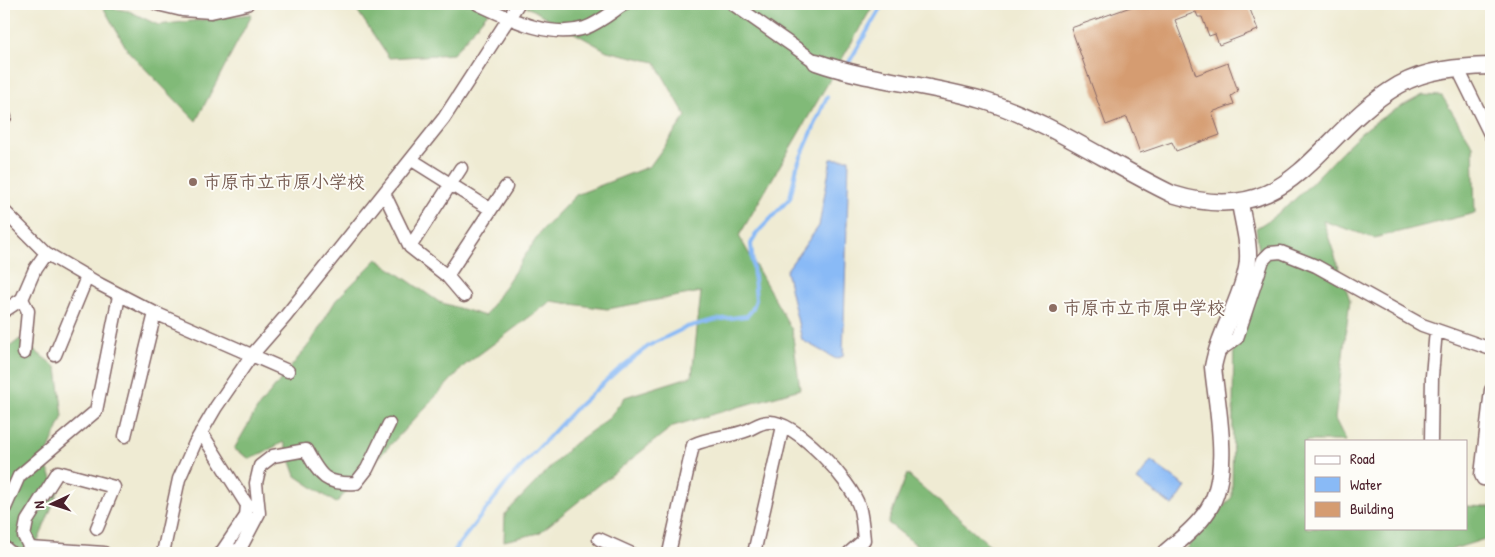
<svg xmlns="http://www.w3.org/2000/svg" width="1495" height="557" font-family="'Patrick Hand','Klee One',sans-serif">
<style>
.forest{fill:#81ba78;stroke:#666c52}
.water{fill:#89baf6;stroke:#6a6c90}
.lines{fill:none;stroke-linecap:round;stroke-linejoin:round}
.stream{stroke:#89baf6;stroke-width:4}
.building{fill:#d59c71}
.minor-casing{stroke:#846666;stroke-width:15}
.tertiary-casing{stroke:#846666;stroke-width:19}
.minor{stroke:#fff;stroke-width:12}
.tertiary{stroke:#fff;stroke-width:16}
.education-dot{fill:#8d6e63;stroke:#fdfcf7;stroke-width:2}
.labels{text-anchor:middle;stroke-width:4;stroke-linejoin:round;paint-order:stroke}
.education-label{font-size:18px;font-weight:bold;fill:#785e54;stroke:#fdfcf7;text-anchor:start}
</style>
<rect width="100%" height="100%" fill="#fdfcf7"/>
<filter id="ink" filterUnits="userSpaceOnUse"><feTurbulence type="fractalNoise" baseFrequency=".02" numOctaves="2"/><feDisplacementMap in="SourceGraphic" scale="10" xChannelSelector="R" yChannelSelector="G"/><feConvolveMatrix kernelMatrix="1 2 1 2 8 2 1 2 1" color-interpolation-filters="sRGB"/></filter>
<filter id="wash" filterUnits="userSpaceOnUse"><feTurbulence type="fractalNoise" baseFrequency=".0096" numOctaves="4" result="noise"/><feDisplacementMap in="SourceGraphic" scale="20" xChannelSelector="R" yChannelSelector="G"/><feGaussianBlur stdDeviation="1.12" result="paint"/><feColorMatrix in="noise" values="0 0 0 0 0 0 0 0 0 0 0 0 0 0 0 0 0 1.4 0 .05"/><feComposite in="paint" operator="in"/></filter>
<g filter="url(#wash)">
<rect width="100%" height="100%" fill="#efebd3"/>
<path class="forest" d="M353,4H495L453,54L389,58Z
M522,4H874L739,236L792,330L800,389L673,426L539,533L504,541L505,514L571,446L608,419L625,397L692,376L701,292L607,309L551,301L465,365L336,503L296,476L284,442L250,459L234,449L257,409L311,342L336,300L377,259L439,302L485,316L542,230L576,195L650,166L686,116L655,62L607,51Z
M103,7L129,11L158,25L252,14L196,121L128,51Z
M1423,95L1442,96L1473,146L1475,213L1374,238L1323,221L1350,300L1335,419L1346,441H1306V528H1466V506L1491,507V537L1441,553H1182L1232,497L1234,324L1259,251L1256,228C1300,203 1325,165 1361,133C1380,117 1402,106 1423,95Z
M20,339L57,368L63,416L44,461L58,492L34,551L4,546V351Z
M907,474L999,553H927L888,523Z"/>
<path class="water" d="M831,159H849L843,356L836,359L802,340L786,271L819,226Z
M1151,461L1186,487L1173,506L1137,480Z"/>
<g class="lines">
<path class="stream" d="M848,64L883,4
M452,553L508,481L574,410L619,369L650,345L687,327L714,320L747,316L752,310L756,300L751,244L756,234L790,198L797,166L827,97"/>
</g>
<g id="blocks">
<path class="building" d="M1139,4H1248L1258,30L1219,45L1215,34L1209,36L1202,17H1198L1196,12L1175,20L1196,75L1228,63L1238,91L1231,96L1234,104L1212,112L1220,135L1176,151L1172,142L1140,153L1127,117L1106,125L1071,28Z"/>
</g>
</g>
<g filter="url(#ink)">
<use href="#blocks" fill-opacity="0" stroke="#846666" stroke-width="1"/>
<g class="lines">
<defs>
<path id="minor" d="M157,4L182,10L211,12L247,4
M478,4C510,19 549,39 585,28C599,23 612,12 624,4
M733,4L816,62
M1457,67L1491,136
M4,118L5,117
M412,160L490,209
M384,193L410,247L447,276L464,296
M4,211L46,253L99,284L155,313L288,371
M410,247L461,168
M447,276L506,187
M22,299L28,311L24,353
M4,311L22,299L35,269L46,253
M1216,353L1237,338L1263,260L1270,253L1281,252L1316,266L1422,325L1491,349
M55,355L87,277
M1491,390L1481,475L1483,479L1491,480
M201,432L247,505L246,516L221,553
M125,436L155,313
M1431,441L1432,376L1436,330
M4,510L19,476L96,411L119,296
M97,528L114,487L58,472L27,521L24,536L30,548L104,553
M599,539L630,553
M4,547L11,553
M163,553L179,479L195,443L216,407L251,356L285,317L444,118L518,4
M226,553L240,549L259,513L256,483L260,466L273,456L306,450C320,475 324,485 356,483L367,469L389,424
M669,553L693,445C710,437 730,437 748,430C756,426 761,422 769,422C796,421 851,481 859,506C862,516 863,529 864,540L849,553
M754,553L783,426"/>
<path id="tertiary" d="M816,62C870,81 927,84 982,100C1050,121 1109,164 1172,194C1294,232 1313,135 1399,85C1427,69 1460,67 1491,66
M1165,553C1180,540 1197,527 1208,510C1232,473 1217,409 1213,367C1219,333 1240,303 1247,268C1251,248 1243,223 1240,203"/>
</defs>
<use href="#minor" class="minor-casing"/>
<use href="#tertiary" class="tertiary-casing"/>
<use href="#minor" class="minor"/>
<use href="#tertiary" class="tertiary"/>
</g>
</g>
<g class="education-dot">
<circle cx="193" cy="182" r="5"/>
<circle cx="1053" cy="308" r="5"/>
</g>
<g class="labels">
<g class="education-label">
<text x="203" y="188">市原市立市原小学校</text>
<text x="1063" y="314">市原市立市原中学校</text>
</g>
</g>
<rect width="1495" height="557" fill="none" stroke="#fdfcf7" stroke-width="20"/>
<rect x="1305" y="440" width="162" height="90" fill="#fdfcf7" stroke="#b5a4a5"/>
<rect x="1315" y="456" width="25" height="8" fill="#ffffff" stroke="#b5a4a5"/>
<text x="1350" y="464" font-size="15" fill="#4a1f2b">Road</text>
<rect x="1315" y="477" width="25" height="15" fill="#89baf6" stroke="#b5a4a5"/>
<text x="1350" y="490" font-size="15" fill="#4a1f2b">Water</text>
<rect x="1315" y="502" width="25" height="15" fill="#d59c71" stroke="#b5a4a5"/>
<text x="1350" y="514" font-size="15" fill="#4a1f2b">Building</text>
<g transform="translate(52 504) rotate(266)" stroke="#fdfcf7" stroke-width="4" paint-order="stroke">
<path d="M0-4L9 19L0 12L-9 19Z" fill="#4a1f2b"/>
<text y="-8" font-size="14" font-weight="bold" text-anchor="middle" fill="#4a1f2b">N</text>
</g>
</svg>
